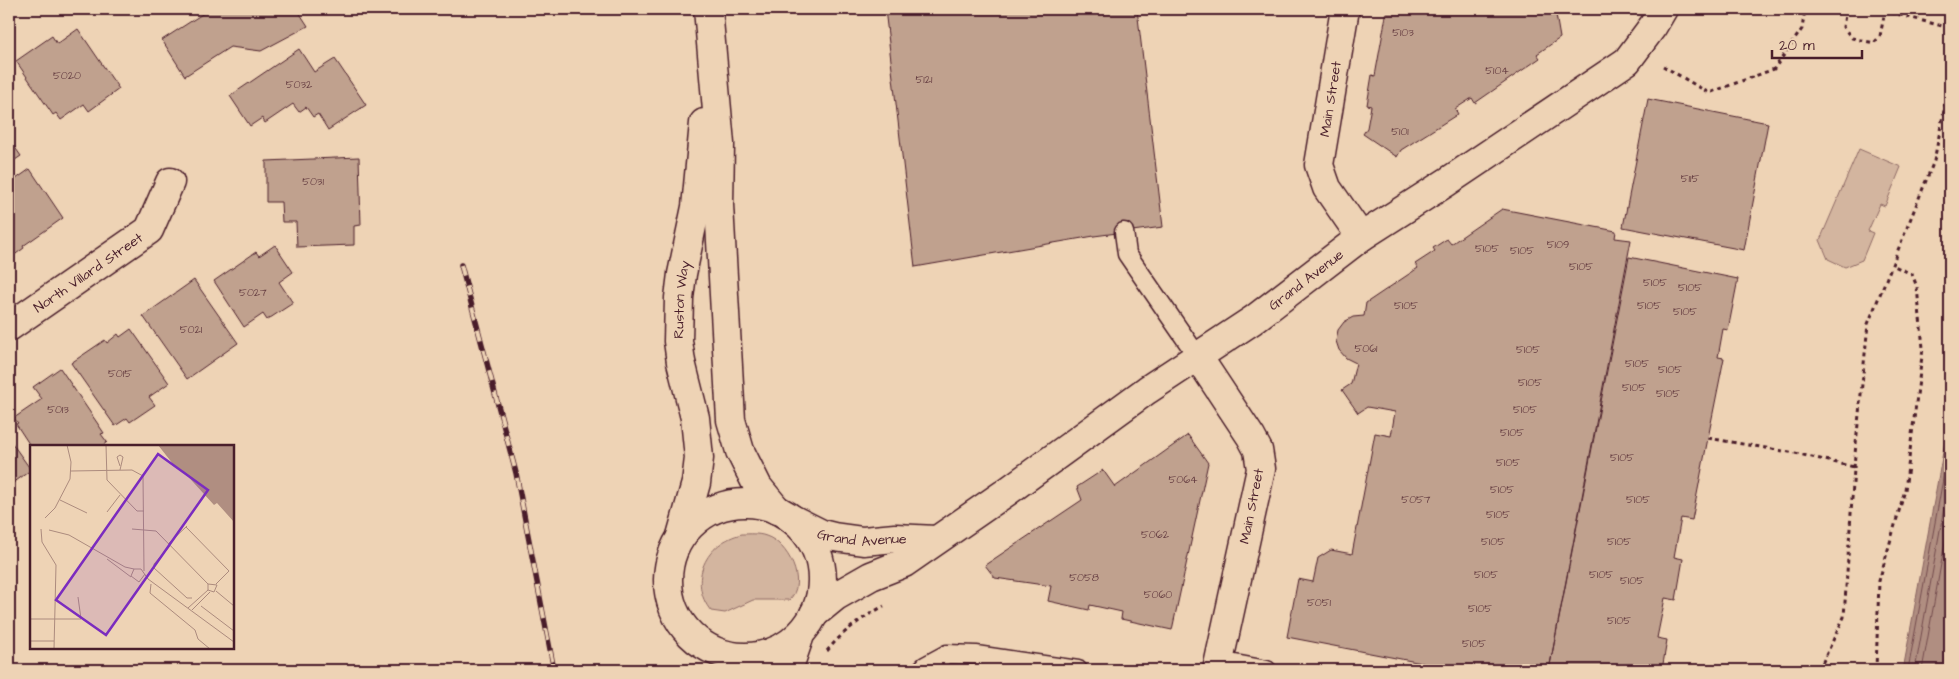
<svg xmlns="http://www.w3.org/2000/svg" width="1959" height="679" font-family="'Architects Daughter',sans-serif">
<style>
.green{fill:#d3b59f;stroke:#8e6a65}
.water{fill:#b08e81;stroke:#87625f}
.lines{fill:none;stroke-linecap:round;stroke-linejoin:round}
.shore{stroke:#734b4d;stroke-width:1}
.building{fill:#c0a18e;stroke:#4a1f2b}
.lane-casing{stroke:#4a1f2b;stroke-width:21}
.street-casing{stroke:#4a1f2b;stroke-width:31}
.primary-casing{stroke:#4a1f2b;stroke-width:31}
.path{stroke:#4a1f2b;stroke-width:3;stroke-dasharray:4 4;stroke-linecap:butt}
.lane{stroke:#eed3b5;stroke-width:18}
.street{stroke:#eed3b5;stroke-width:28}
.primary{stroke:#eed3b5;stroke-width:28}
.rail-casing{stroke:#4a1f2b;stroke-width:5.5}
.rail{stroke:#eed3b5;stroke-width:4;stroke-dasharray:11;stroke-linecap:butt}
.labels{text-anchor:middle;stroke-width:5;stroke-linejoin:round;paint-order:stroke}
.number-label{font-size:11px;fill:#684044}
.street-label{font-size:14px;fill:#4a1f2b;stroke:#eed3b5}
.inset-road{fill:none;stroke:#ac8b7e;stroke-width:1}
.view{fill:#7b2cbf;fill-opacity:0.15;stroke:#7b2cbf;stroke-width:2.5}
.inset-edge{fill:none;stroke:#4a1f2b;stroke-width:2.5}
</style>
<rect width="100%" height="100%" fill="#eed3b5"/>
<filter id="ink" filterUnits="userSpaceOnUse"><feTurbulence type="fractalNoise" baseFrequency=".02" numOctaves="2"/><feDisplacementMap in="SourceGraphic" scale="10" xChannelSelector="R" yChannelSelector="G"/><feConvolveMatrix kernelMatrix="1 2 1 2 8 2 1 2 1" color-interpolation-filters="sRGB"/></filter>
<g filter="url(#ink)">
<path class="green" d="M1859,149L1901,167L1885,206L1880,204L1868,231L1873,233L1862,260L1845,267L1828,259L1820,240Z
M742,534C749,534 758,533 766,536C788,543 808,583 789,600H753L725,613L711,611C687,581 706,542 742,534Z"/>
<path class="water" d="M1950,414V670H1903Z"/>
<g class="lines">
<path class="shore" d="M1908,670L1950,441
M1915,670L1950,474
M1922,670L1950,514"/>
</g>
<path class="building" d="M210,9H297L308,26L261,51L230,47L185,76L162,40Z
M885,9H1137L1163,227L1094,236L915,267Z
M1407,9H1555L1560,38L1537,54L1540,58L1475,103L1472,98L1455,109L1458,114L1401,150L1397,157L1363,134L1367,128L1371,106L1367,105L1372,75L1375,76L1387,10L1406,14Z
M78,29L119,89L89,111L84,104L61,120L56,113L53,115L16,61L52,36L57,44Z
M299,49L314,72L335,59L366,105L328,130L318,114L313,117L306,107L299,112L293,104L265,123L262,118L250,126L230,96Z
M1648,99L1768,123L1744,250L1623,227Z
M9,139L21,156L9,164Z
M359,157L361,225L354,226V245L297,247L296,222H282L281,202H266V161Z
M30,169L63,218L23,246L24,248L9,259V184Z
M1502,209L1616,231L1615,238L1631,240L1549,670H1458L1287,637L1298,579L1313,582L1318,558L1331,550L1352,554L1375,433L1391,436L1395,412L1367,407L1358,413L1342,390L1351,384L1356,363L1346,358L1339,350L1336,341L1338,330L1344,322L1353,317L1364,316L1366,303L1418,268L1415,264L1435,251L1433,248L1447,239L1451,244Z
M275,245L293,272L279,282L293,303L267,320L263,314L244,327L214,281L256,252L259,256Z
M1629,257L1738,279L1728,330L1723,329L1718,357L1724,358L1708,438L1692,520L1681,518L1674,557L1683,559L1676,600L1665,598L1657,638L1667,640L1662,670H1549Z
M194,280L238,343L187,379L143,316Z
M131,329L169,383L149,397L155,405L130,422L127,418L115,426L71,363L105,340L107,343L118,334L120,337Z
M60,368L104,433L101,434L107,442L101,447H31L16,424L18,423L14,418L42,399L33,387Z
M1188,435L1208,463L1172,630L1121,619L1122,612L1090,605L1089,610L1048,601L1051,586L995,578L985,565L1082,500L1077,487L1103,470L1115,487Z
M9,439L31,470L9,486Z"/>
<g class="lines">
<defs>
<path id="lane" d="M1124,232L1127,254L1198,357
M1219,661L1267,670
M921,670L925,666L947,654L976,655L1078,670"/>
<g id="street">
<path d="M1345,9L1319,165L1327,188L1361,237"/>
<path id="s1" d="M9,327L149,230L170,182"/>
<path d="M1198,357L1251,437L1258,450L1261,469L1217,670"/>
<path id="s2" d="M792,519L822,534L834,537L863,541L895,538L936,540"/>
<path id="s3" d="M814,614L836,596L871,576L904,563L1008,491L1147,390L1253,320L1361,237L1447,182L1627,61L1653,26L1663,9"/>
</g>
<g id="primary">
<path d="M708,9L720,144L719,205L731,420L740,451L758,487L777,510"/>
<circle cx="745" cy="580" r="77"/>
<path id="s4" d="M681,536L696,483L699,458L695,418L681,362L678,341L679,298L682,274L696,207L704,123"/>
<path d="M788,670L800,635"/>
</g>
</defs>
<use href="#lane" class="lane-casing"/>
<use href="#street" class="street-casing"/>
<use href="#primary" class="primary-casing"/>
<path class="path" d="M1846,9L1843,27L1852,38L1874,43L1880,36L1885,11L1950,28
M1663,66L1709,93L1774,69L1802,29L1805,9
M1708,438L1795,453L1854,467
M827,651C842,632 863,617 884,606
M1819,670L1844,617L1855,454L1868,324L1934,161L1950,80
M1876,670L1879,581L1905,490L1923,348L1917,287L1912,274L1892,265"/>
<use href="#lane" class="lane"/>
<use href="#street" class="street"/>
<use href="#primary" class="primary"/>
<defs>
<path id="rail" d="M461,265L516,473L554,670"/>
</defs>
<use href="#rail" class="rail-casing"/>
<use href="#rail" class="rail"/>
</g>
</g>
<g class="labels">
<g class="number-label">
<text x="1403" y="36">5103</text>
<text x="1497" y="74">5104</text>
<text x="67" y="79">5020</text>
<text x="924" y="83">5121</text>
<text x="299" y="88">5032</text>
<text x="1400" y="135">5101</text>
<text x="1690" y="182">5115</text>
<text x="313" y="185">5031</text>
<text x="1558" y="248">5109</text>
<text x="1487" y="252">5105</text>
<text x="1522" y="254">5105</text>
<text x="1581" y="270">5105</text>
<text x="1655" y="286">5105</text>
<text x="1690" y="291">5105</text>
<text x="253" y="296">5027</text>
<text x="1406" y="309">5105</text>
<text x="1649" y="309">5105</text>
<text x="1685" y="315">5105</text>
<text x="191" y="333">5021</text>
<text x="1366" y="352">5061</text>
<text x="1528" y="353">5105</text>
<text x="1637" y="367">5105</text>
<text x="1670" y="373">5105</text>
<text x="120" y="377">5015</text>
<text x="1530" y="386">5105</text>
<text x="1634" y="391">5105</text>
<text x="1668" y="397">5105</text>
<text x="58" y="413">5013</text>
<text x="1525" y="413">5105</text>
<text x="1512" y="436">5105</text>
<text x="1622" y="461">5105</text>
<text x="1508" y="466">5105</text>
<text x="1183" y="483">5064</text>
<text x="1502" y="493">5105</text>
<text x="1416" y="503">5057</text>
<text x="1638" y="503">5105</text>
<text x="1498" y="518">5105</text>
<text x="1155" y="538">5062</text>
<text x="1493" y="545">5105</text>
<text x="1619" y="545">5105</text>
<text x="1486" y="578">5105</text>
<text x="1601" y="578">5105</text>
<text x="1084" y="581">5058</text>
<text x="1632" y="584">5105</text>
<text x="1158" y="598">5060</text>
<text x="1319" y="606">5051</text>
<text x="1480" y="612">5105</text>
<text x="1619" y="624">5105</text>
<text x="1474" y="647">5105</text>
</g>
<g class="street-label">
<text transform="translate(1330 99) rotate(-81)" y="5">Main Street</text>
<text dy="5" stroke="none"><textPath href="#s1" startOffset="96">North Villard Street</textPath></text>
<text dy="5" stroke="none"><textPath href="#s3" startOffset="596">Grand Avenue</textPath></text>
<text dy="5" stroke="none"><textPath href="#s4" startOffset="241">Ruston Way</textPath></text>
<text transform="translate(1251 506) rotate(-79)" y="5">Main Street</text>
<text dy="5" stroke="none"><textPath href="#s2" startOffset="74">Grand Avenue</textPath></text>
</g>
</g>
<g transform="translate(30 445)">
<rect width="204" height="204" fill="#eed3b5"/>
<path d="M128,0H204V77L187,58L184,60L153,26L143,19Z" fill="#b08e81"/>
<path class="inset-road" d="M76,0L77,35L107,66H114M90,25L93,12L90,10L87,12L90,21M41,26L102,25L113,31L114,126M30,55L57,68M77,67L90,50M15,73L25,63L40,34L41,17L37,0M156,82L199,126L186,139M11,84L12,97L26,120L24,204M102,84L126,86L178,139M19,85L39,90L95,122L104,124M138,99L157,81M140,101L124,119V123L157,153H162M77,114L101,132M115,129L109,137L101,131L104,124H111L118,134L204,197M121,139L120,148L165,185L168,194L180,204M186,146L204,161M171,161L204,186M158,163L178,145V139L187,140L184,147L178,145M162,165L180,147M0,174H51L48,152M0,196H24"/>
<path class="view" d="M128,9L178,45L76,190L26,155Z"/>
<rect width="204" height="204" class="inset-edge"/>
</g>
<rect width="1959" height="679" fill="none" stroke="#eed3b5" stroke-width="30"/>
<rect x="15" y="15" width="1929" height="649" fill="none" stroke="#4a1f2b" stroke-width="2" filter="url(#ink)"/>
<path d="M1772 50v8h90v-8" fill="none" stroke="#4a1f2b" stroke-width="2.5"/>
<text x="1779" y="50" font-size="15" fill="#4a1f2b" stroke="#eed3b5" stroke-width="4" paint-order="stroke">20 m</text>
</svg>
